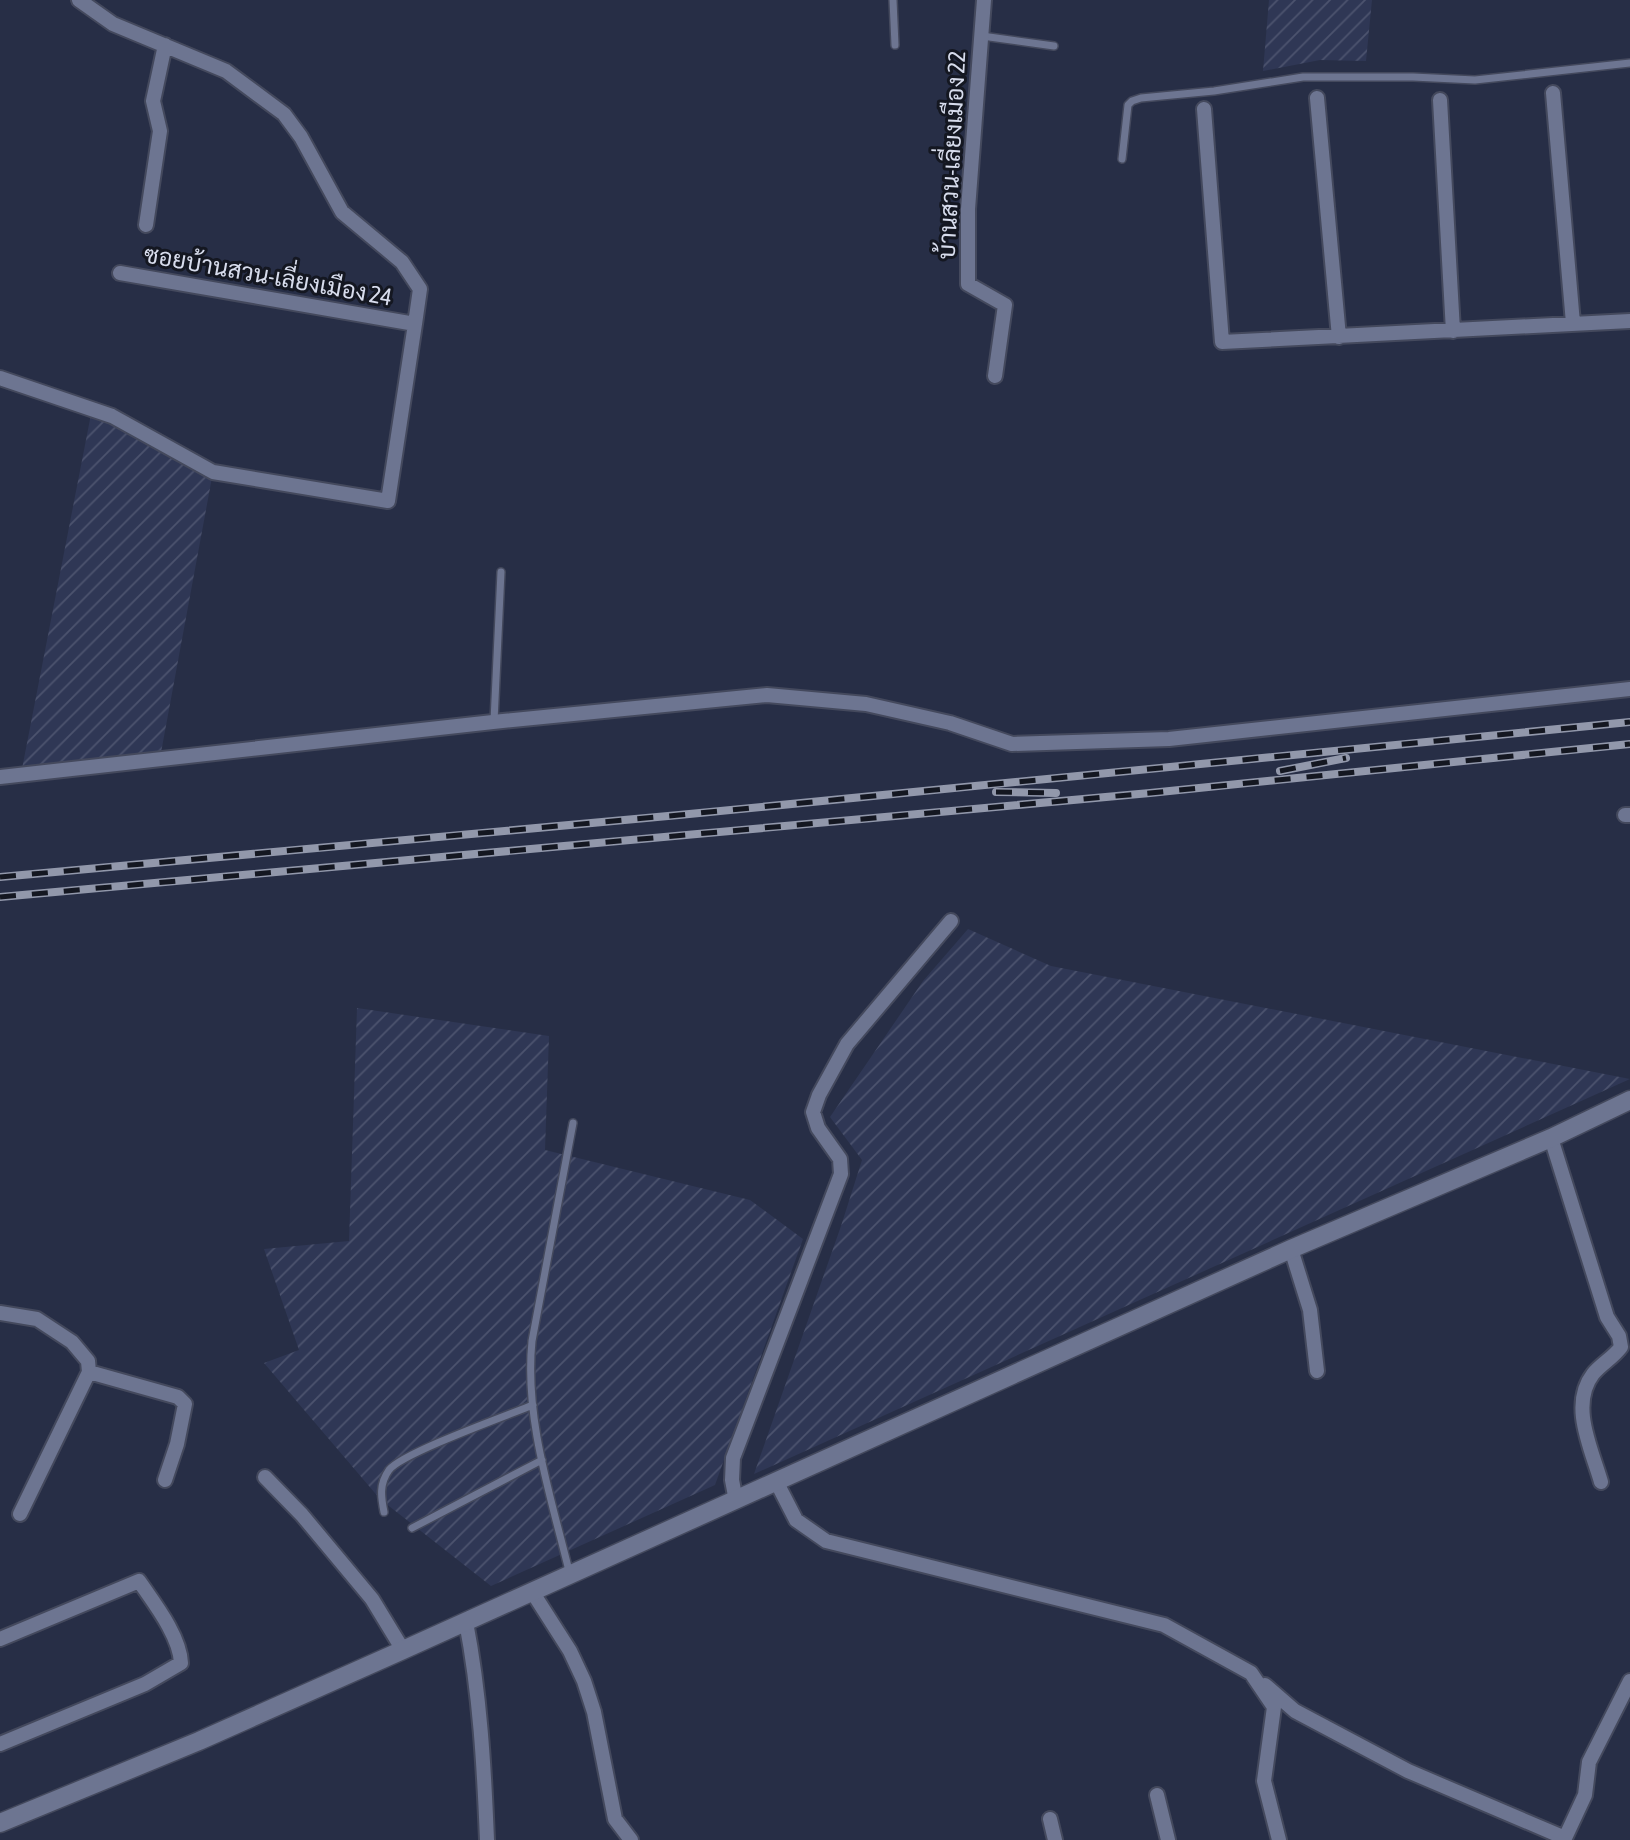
<svg xmlns="http://www.w3.org/2000/svg" width="1630" height="1840" font-family="'Asap Condensed',Sarabun,sans-serif">
<style>
.industrial{fill:url(#industrial-furrows)}
.lines{fill:none;stroke-linecap:round;stroke-linejoin:round}
.service-casing{stroke:#44495d;stroke-width:10}
.minor-casing{stroke:#44495d;stroke-width:18}
.tertiary-casing{stroke:#44495d;stroke-width:21}
.service{stroke:#6d7591;stroke-width:7}
.minor{stroke:#6d7591;stroke-width:14}
.tertiary{stroke:#6d7591;stroke-width:18}
.rail-casing{stroke:#9298ab;stroke-width:8}
.rail{stroke:#141721;stroke-width:5;stroke-dasharray:16;stroke-linecap:butt}
.labels{text-anchor:middle;stroke-width:6;stroke-linejoin:round;paint-order:stroke}
.street-label{font-size:24px;fill:#d7dcec;stroke:#141721}
</style>
<defs>
<pattern id="industrial-furrows" width="10" height="10" patternUnits="userSpaceOnUse" patternTransform="scale(1.75)"><rect width="10" height="10" fill="#2f3755"/><path d="M-1 1l2-2M0 10L10 0M9 11l2-2" fill="none" stroke="#4c536e"/></pattern>
</defs>
<rect width="100%" height="100%" fill="#272e46"/>
<path class="industrial" d="M1269,0H1372L1366,61L1320,60L1263,71Z
M92,409L213,472L160,758L21,774Z
M968,929L1051,966L1630,1079L754,1474L841,1226L862,1160L830,1117L923,981Z
M357,1008L549,1036L545,1150L750,1200L803,1239L715,1485L491,1586L380,1499L264,1363L299,1350L264,1249L349,1241Z"/>
<g class="lines">
<defs>
<path id="service" d="M893,0L895,45
M982,36L1054,46
M1122,159L1128,105L1132,101L1141,98L1214,91L1303,77H1413L1475,80L1630,63
M494,721L501,572
M384,1512C381,1497 379,1484 389,1470C402,1453 506,1416 533,1405
M412,1528L542,1460
M570,1575C552,1500 524,1419 532,1341L573,1123"/>
<path id="minor" d="M79,0L113,24L226,71L284,114L301,137L342,212L402,262L420,289L415,324L120,273
M984,0L968,209V284L1005,305L995,376
M1553,93L1573,323
M1317,98L1339,337
M1440,100L1453,331
M1204,109L1222,342L1630,321
M146,225L160,131L153,101L165,45
M0,378L112,416L213,472L388,501L415,324
M0,777L493,722L767,695L866,704L950,723L1012,744L1169,739L1630,689
M1625,815H1630
M1551,1138L1607,1317L1619,1336L1621,1347C1613,1358 1601,1364 1593,1374C1569,1405 1592,1450 1601,1482
M1291,1249L1310,1310L1317,1371
M0,1313L37,1319L72,1342L88,1361L89,1372L20,1514
M89,1372L178,1397L185,1404L177,1444L165,1480
M265,1477L302,1515L372,1599L403,1650
M777,1483L796,1520L826,1541L1164,1625L1251,1673L1274,1707L1264,1781L1279,1840
M736,1501L732,1480L733,1458L841,1174L840,1159L818,1128L813,1112L819,1095L847,1044L951,921
M533,1593L570,1651L584,1681L594,1712L615,1819L631,1840
M466,1622C480,1694 484,1766 487,1840
M0,1639L139,1581C154,1603 180,1636 181,1663L145,1684L0,1744
M1265,1685L1295,1711L1408,1771L1565,1838L1585,1795L1589,1762L1630,1681
M1157,1795L1168,1840
M1050,1819L1055,1840"/>
<path id="tertiary" d="M0,1823L199,1741L403,1650L1291,1249L1551,1138L1630,1100"/>
</defs>
<use href="#service" class="service-casing"/>
<use href="#minor" class="minor-casing"/>
<use href="#tertiary" class="tertiary-casing"/>
<use href="#service" class="service"/>
<use href="#minor" class="minor"/>
<use href="#tertiary" class="tertiary"/>
<defs>
<path id="rail" d="M1280,771L1346,758
M996,792L1056,793
M0,877L679,815L1630,722
M0,897L1150,793L1630,744"/>
</defs>
<use href="#rail" class="rail-casing"/>
<use href="#rail" class="rail"/>
</g>
<g class="labels">
<g class="street-label">
<text transform="translate(952 155) rotate(-87)" y="8">บ้านสวน-เลี่ยงเมือง 22</text>
<text transform="translate(268 276) rotate(10)" y="8">ซอยบ้านสวน-เลี่ยงเมือง 24</text>
</g>
</g>
</svg>
